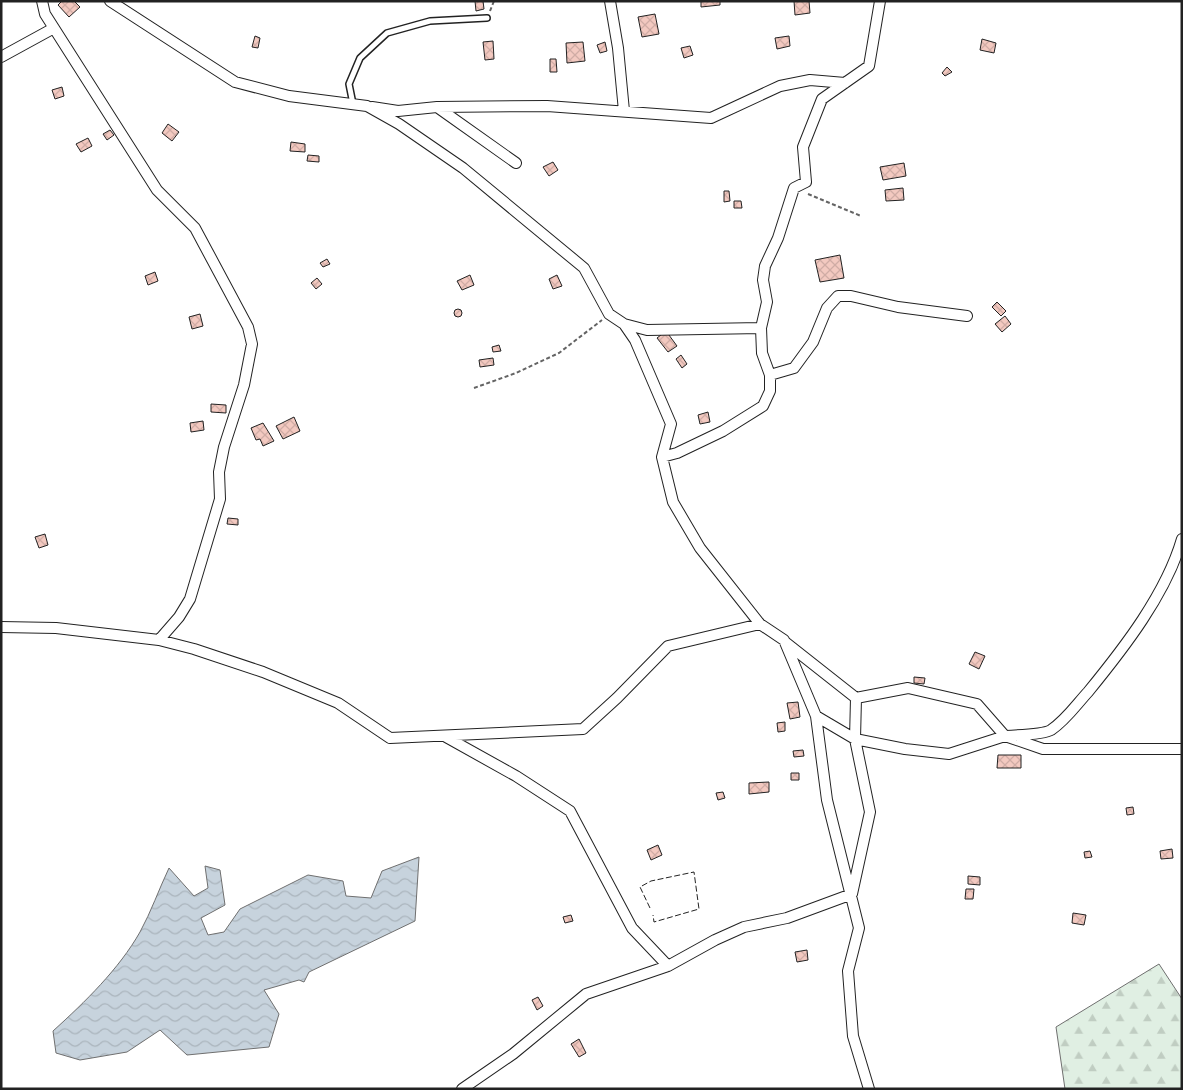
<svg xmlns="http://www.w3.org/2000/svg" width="1183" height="1090" font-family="'IBM Plex Sans',sans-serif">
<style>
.forest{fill:url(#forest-firs);stroke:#6f6f6f}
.water{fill:url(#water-waves);stroke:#6f6f6f}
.building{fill:url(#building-cross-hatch);stroke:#222}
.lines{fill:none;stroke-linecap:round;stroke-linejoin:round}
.service-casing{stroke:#222;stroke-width:8}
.minor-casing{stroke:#222;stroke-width:12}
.path{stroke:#646464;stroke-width:2;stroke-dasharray:4 2.5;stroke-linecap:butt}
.service{stroke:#fff;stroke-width:5}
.minor{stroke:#fff;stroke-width:10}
.fence{stroke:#222;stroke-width:1;stroke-dasharray:6 2.5;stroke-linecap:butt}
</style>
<defs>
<pattern id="forest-firs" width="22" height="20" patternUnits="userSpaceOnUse" patternTransform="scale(1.25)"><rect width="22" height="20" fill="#e0efe3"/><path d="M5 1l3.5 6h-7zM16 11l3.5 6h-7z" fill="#c0cdc2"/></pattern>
<pattern id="water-waves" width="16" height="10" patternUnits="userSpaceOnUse" patternTransform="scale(1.25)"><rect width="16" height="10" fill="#c7d3dd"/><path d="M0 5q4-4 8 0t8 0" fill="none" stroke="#abb5bd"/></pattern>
<pattern id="building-cross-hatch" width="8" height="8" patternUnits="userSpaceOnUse" patternTransform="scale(1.25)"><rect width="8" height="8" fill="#f3c9c0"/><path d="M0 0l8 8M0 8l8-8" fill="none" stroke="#d0aca5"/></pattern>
</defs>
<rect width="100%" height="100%" fill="#fff"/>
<path class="forest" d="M1159,964L1182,999V1089H1065L1056,1027Z"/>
<path class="water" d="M419,857L415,921L309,972L304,982L299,980L264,990L279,1014L269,1047L187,1055L160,1030L127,1052L80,1060L56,1053L53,1031C85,1002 119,969 140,932C151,912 159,889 169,868L194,896L208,888L205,866L220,870L225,905L201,918L208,935L224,932L240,909L308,875L343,881L346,896L371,898L382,871Z"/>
<path class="building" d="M62,1H74L80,7L69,17L58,5Z
M475,1H483L484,9L476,11Z
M701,1H720V5L701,7Z
M794,1H809L810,13L795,15Z
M655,14L659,34L642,37L638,17Z
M255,36L260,38L258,48L252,47Z
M789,36L790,46L777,49L775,38Z
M982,39L996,43L994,53L980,50Z
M493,41L494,59L485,60L483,42Z
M583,42L585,61L567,63L566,43Z
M605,42L607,51L600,53L597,45Z
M690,46L693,55L684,58L681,48Z
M550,59H556L557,72H550Z
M947,67L952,72L945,76L942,73Z
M62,87L64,96L55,99L52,90Z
M168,124L179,132L172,141L162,133Z
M110,130L114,135L107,140L103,134Z
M88,138L92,146L81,152L76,144Z
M291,142L305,144V152L290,151Z
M308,155L319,156V162L307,161Z
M553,162L558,170L549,176L543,167Z
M904,163L906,176L883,180L880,167Z
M903,188L904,200L886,201L885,190Z
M724,191H729L730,201L724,202Z
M734,201H741L742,208H734Z
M840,255L844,278L820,282L815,260Z
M327,259L330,264L323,267L320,263Z
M155,272L158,281L148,285L145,276Z
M470,275L474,285L462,290L457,281Z
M557,275L562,286L553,289L549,279Z
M317,278L322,284L316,289L311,283Z
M997,302L1006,311L1001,316L992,307Z
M454 313a4 4 0 1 1 8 0a4 4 0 1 1-8 0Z
M200,314L203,326L192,329L189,317Z
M1005,316L1011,324L1002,332L995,324Z
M666,331L677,346L668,352L657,338Z
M499,345L501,351L493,352L492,347Z
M681,355L687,364L682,368L676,359Z
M493,358L494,365L480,367L479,360Z
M211,404L226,405V413L211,412Z
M708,412L710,422L700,424L698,415Z
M294,417L300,431L283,439L276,426Z
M203,421L204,430L191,432L190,423Z
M263,423L274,441L263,446L260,439L256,440L251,428Z
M228,518L238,519V525L227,524Z
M45,534L48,545L39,548L35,537Z
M975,652L985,656L979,669L969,664Z
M914,677L925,678L924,684L914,683Z
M798,702L800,717L790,719L787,703Z
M785,722V731L778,732L777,723Z
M803,750L804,756L794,757L793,751Z
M998,755H1021V768H997Z
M791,773H799V780H791Z
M769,782V792L749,794V783Z
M723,792L725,798L718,800L716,793Z
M1133,807L1134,814L1127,815L1126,808Z
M658,845L662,855L651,860L647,850Z
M1172,849L1173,858L1161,859L1160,851Z
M1090,851L1092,857L1085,858L1084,852Z
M968,876L980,877V885L968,884Z
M966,889H974L973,899H965Z
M1073,913L1086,915L1084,925L1072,923Z
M571,915L573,921L565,923L563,917Z
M807,950L808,960L797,962L795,952Z
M538,997L543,1006L537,1010L532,1000Z
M579,1039L586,1053L579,1057L571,1044Z"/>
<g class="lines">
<defs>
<path id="service" d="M353,104L349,84L360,58L387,33L430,21L487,18"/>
<path id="minor" d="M42,1L45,14L157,190L195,228L248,327L252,344L244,385L224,447L219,472L220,499L190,599L179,617L159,640
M110,1L235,82L289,96L367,106L399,124L463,168L584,268L609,314L624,324L635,340L671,424L662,457L673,502L700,548L760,624L784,640L816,716L827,800L859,928L848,971L853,1036L869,1089
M610,1L618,48L624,111
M1,57L54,28
M372,107L398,111L437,107L516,163
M437,107L547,106L711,118L780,86L810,80L845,83
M624,324L647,330L761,328L762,353L770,375V391L763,406L723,431L677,453L662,457
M761,328L767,302L763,280L765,266L778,238L794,188L806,182L803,147L822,99L869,66L880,1
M770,375L794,368L813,342L827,308L838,296H851L898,307L967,316
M1,627L56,628L159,640L194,649L263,672L338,703L390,738L583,729L617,698L668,646L760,624
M785,642L856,698L908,688L977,704L1005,736C1016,735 1043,735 1051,730C1066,720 1076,705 1088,692C1124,648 1166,594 1182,539
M816,716L855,739L905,749L949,754L1005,736L1043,749H1182
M446,737L516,776L570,811L632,928L668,966
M462,1089L513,1054L586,994L668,966L715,940L744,927L787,918L852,894L870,812L855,739L856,698"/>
</defs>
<use href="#service" class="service-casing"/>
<use href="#minor" class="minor-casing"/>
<path class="path" d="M490,11L494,1
M808,194L861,216
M474,388L516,373L559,353L602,320"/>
<use href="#service" class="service"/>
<use href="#minor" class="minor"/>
<path class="fence" d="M650,908L640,887L651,881L694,872L699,909L654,922L653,915"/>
</g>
<rect width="1183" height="1090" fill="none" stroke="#222222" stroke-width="5"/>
</svg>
